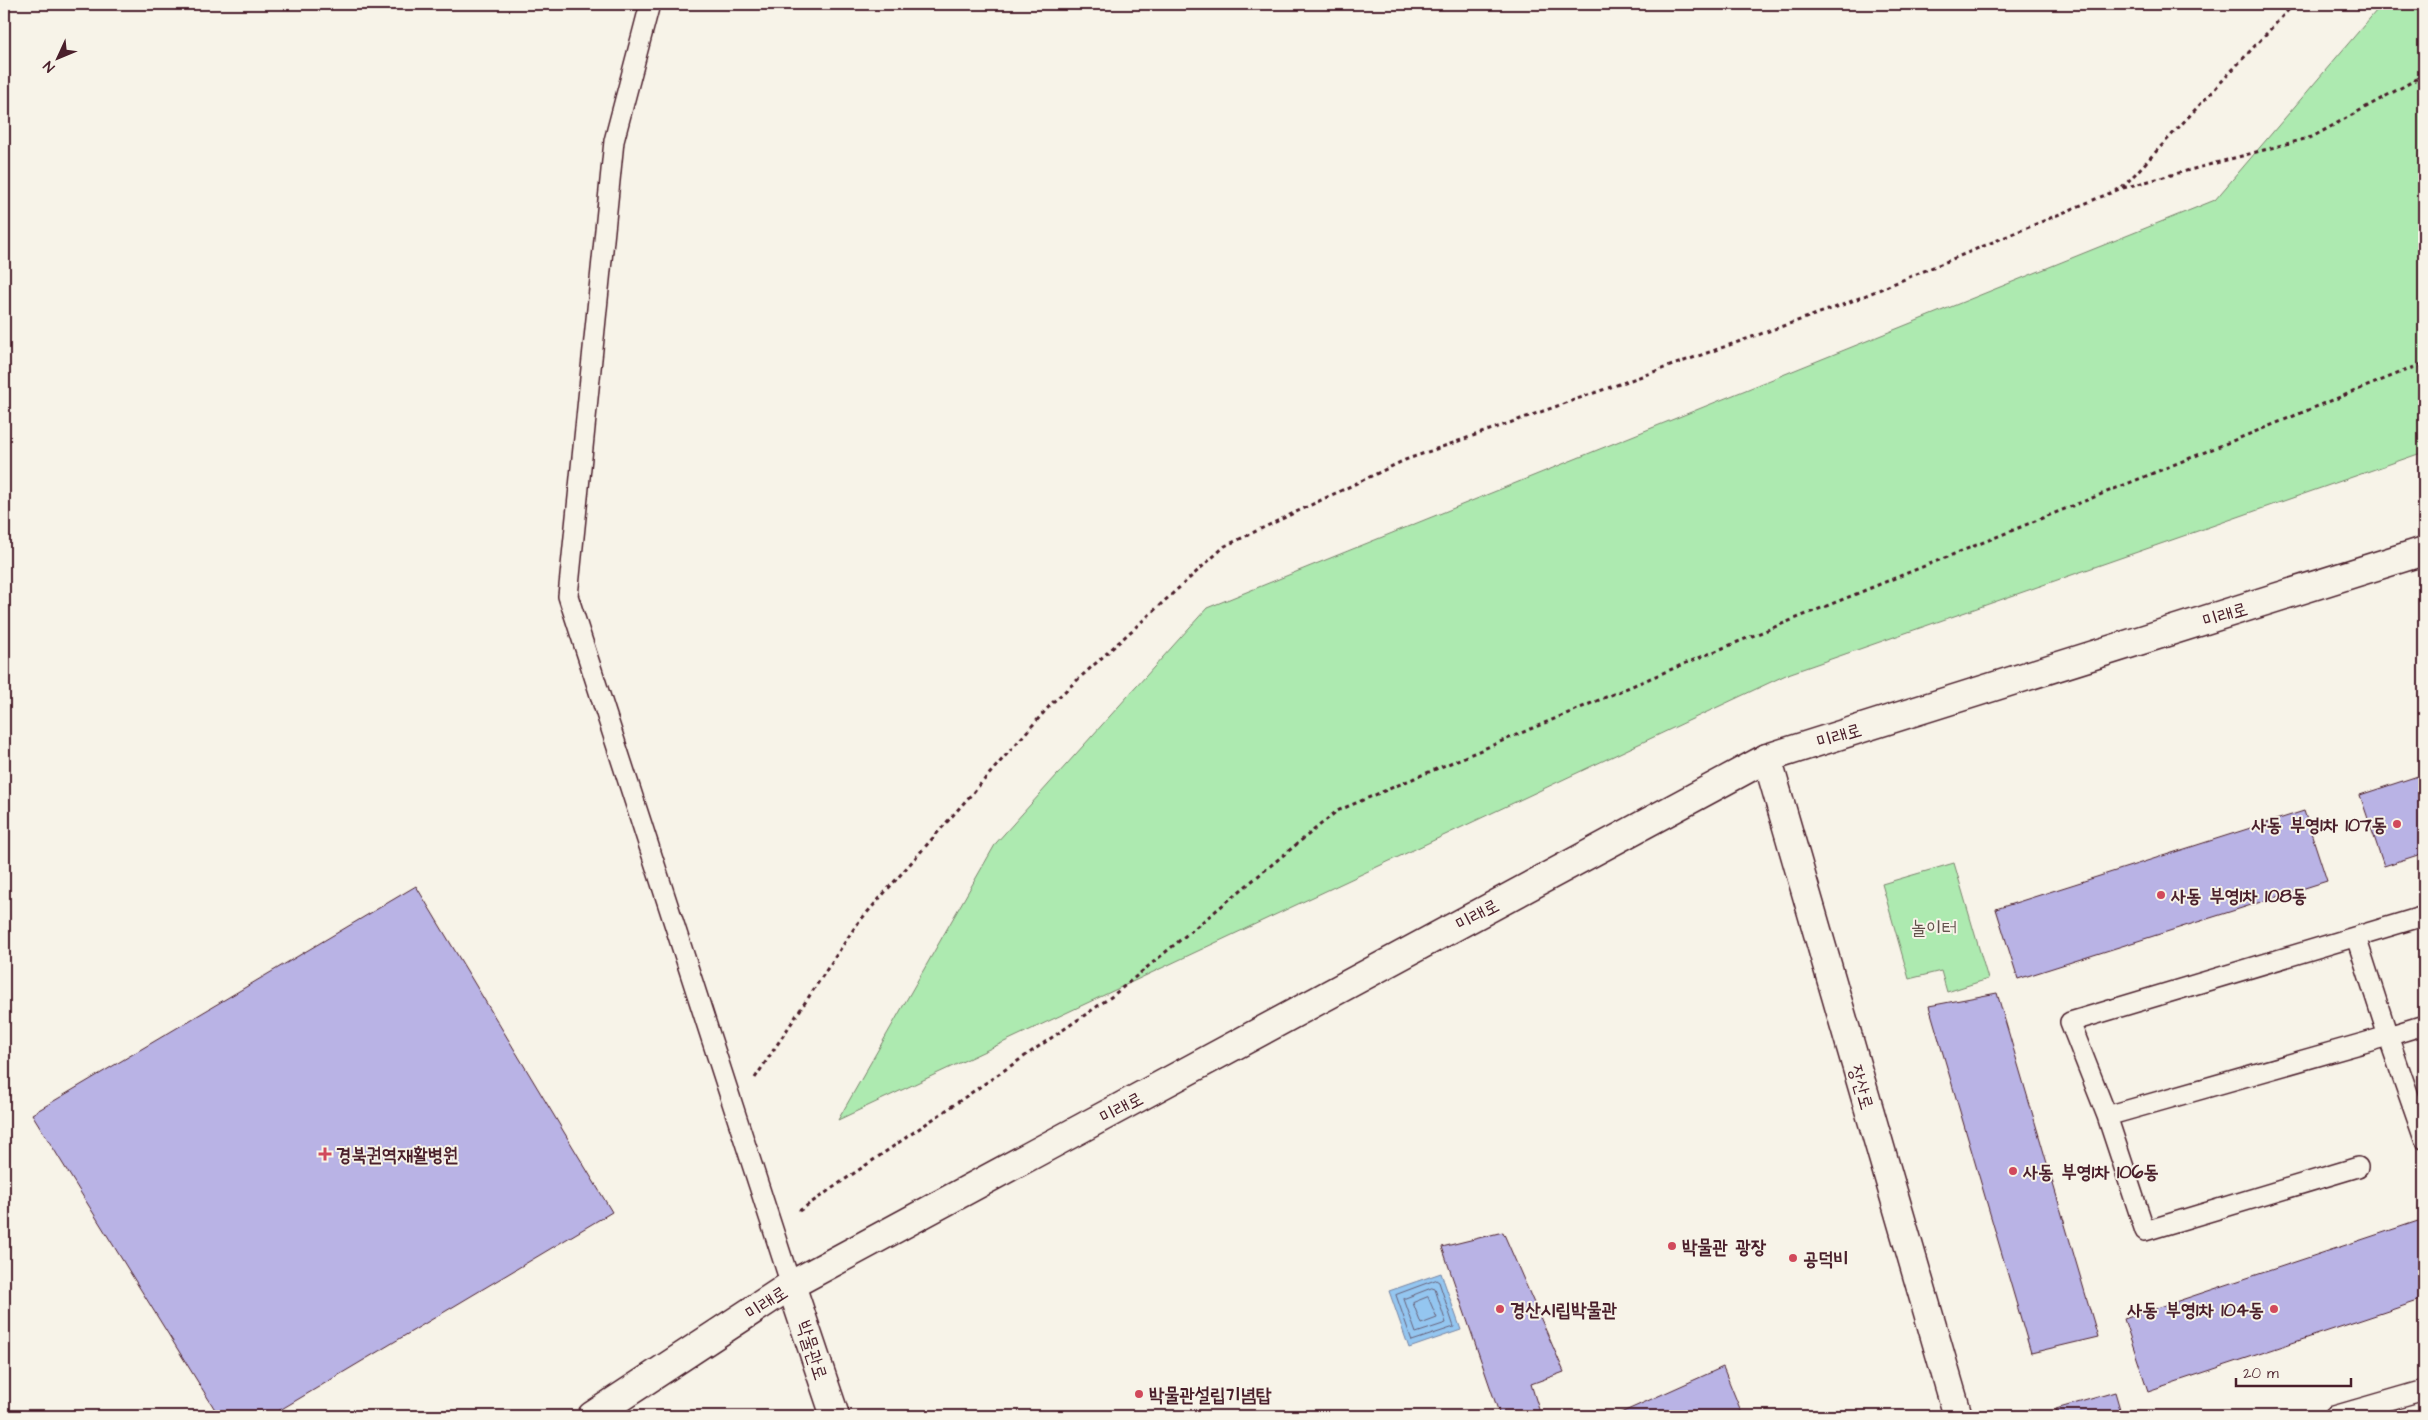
<svg xmlns="http://www.w3.org/2000/svg" width="2428" height="1420" font-family="'Architects Daughter','Poor Story',sans-serif">
<style>
.green{fill:#adeab0;stroke:#7c846e}
.water{fill:#94c6f0;stroke:#7683a1}
.lines{fill:none;stroke-linecap:round;stroke-linejoin:round}
.shore{stroke:#68627a;stroke-width:1}
.building{fill:#b9b3e5;stroke:#4a1f2b}
.lane-casing{stroke:#4a1f2b;stroke-width:22}
.street-casing{stroke:#4a1f2b;stroke-width:31}
.secondary-casing{stroke:#4a1f2b;stroke-width:31}
.path{stroke:#4a1f2b;stroke-width:3;stroke-dasharray:4 4;stroke-linecap:butt}
.lane{stroke:#f7f3e8;stroke-width:19}
.street{stroke:#f7f3e8;stroke-width:28}
.secondary{stroke:#f7f3e8;stroke-width:28}
.poi-dot{fill:#d1495b;stroke:#f7f3e8;stroke-width:2}
.labels{text-anchor:middle;stroke-width:4;stroke-linejoin:round;paint-order:stroke}
.street-label{font-size:19px;fill:#4a1f2b;stroke:#f7f3e8}
.poi-label{font-size:19px;font-weight:bold;fill:#4a1f2b;stroke:#f7f3e8;text-anchor:start}
.park-label{font-size:19px;fill:#63524c;stroke:#f7f3e8}
</style>
<rect width="100%" height="100%" fill="#f7f3e8"/>
<filter id="ink" filterUnits="userSpaceOnUse"><feTurbulence type="fractalNoise" baseFrequency=".02" numOctaves="2"/><feDisplacementMap in="SourceGraphic" scale="10" xChannelSelector="R" yChannelSelector="G"/><feConvolveMatrix kernelMatrix="1 2 1 2 8 2 1 2 1" color-interpolation-filters="sRGB"/></filter>
<g filter="url(#ink)">
<path class="green" d="M2382,4H2424V452L1788,674L838,1120L996,843L1207,608L2215,200Z
M1954,863L1988,979L1947,992L1941,971L1909,979L1882,884Z"/>
<path class="water" d="M1441,1273L1461,1330L1409,1348L1389,1291Z"/>
<g class="lines">
<path class="shore" d="M1436,1280L1439,1282L1454,1327L1412,1341L1396,1295Z
M1432,1288L1435,1289L1446,1323L1416,1333L1404,1299Z
M1428,1297L1437,1318L1421,1324L1413,1303Z"/>
</g>
<path class="building" d="M2424,774V853L2384,866L2360,795Z
M2304,811L2327,881L2018,979L1996,909Z
M416,886L612,1212L270,1416H219L32,1114Z
M1997,993L2098,1337L2031,1353L1929,1006Z
M2424,1219V1299L2148,1391L2124,1319Z
M1503,1232L1564,1372L1531,1384L1541,1416H1500L1442,1247Z
M1723,1367L1743,1416H1614Z
M2115,1392L2122,1416H2058L2056,1409Z"/>
<g class="lines">
<defs>
<path id="lane" d="M650,4L614,141L568,596L791,1285
M2356,937L2388,1036L2424,1025
M2107,1116L2070,1022L2424,916
M2358,1167L2145,1231L2107,1116L2388,1036L2424,1139
M2334,1416L2424,1390"/>
<path id="street" d="M1767,758L1958,1416
M791,1285L835,1416"/>
<path id="secondary" d="M592,1416L791,1285L1767,758L2424,551"/>
</defs>
<use href="#lane" class="lane-casing"/>
<use href="#street" class="street-casing"/>
<use href="#secondary" class="secondary-casing"/>
<path class="path" d="M2123,188L2312,137L2424,75
M755,1078L857,924L1053,702L1225,546L1405,460L1845,304L2122,188L2294,4
M799,1211L1111,997L1337,811L1691,661L2424,363"/>
<use href="#lane" class="lane"/>
<use href="#street" class="street"/>
<use href="#secondary" class="secondary"/>
</g>
</g>
<g class="poi-dot">
<circle cx="2397" cy="824" r="5"/>
<circle cx="2161" cy="895" r="5"/>
<path d="M322.5 1146.5h5v5h5v5h-5v5h-5v-5h-5v-5h5z"/>
<circle cx="2013" cy="1171" r="5"/>
<circle cx="1672" cy="1246" r="5"/>
<circle cx="1793" cy="1258" r="5"/>
<circle cx="1500" cy="1309" r="5"/>
<circle cx="2274" cy="1309" r="5"/>
<circle cx="1139" cy="1394" r="5"/>
</g>
<g class="labels">
<g class="street-label">
<text transform="translate(2225 614) rotate(-17)" y="7">미래로</text>
<text transform="translate(1839 735) rotate(-17)" y="7">미래로</text>
<text transform="translate(1477 914) rotate(-28)" y="7">미래로</text>
<text transform="translate(1862 1087) rotate(74)" y="7">장산로</text>
<text transform="translate(1121 1107) rotate(-28)" y="7">미래로</text>
<text transform="translate(766 1302) rotate(-33)" y="7">미래로</text>
<text transform="translate(813 1350) rotate(72)" y="7">박물관로</text>
</g>
<g class="poi-label">
<text x="2387" y="831" text-anchor="end">사동 부영1차 107동</text>
<text x="2171" y="902">사동 부영1차 108동</text>
<text x="336" y="1161">경북권역재활병원</text>
<text x="2023" y="1178">사동 부영1차 106동</text>
<text x="1682" y="1253">박물관 광장</text>
<text x="1803" y="1265">공덕비</text>
<text x="1510" y="1316">경산시립박물관</text>
<text x="2264" y="1316" text-anchor="end">사동 부영1차 104동</text>
<text x="1149" y="1401">박물관설립기념탑</text>
</g>
<g class="park-label">
<text x="1934" y="934">놀이터</text>
</g>
</g>
<rect width="2428" height="1420" fill="none" stroke="#f7f3e8" stroke-width="20"/>
<rect x="10" y="10" width="2408" height="1400" fill="none" stroke="#4a1f2b" stroke-width="2" filter="url(#ink)"/>
<g transform="translate(58 58) rotate(226)" stroke="#f7f3e8" stroke-width="4" paint-order="stroke">
<path d="M0-4L9 19L0 12L-9 19Z" fill="#4a1f2b"/>
<text y="-8" font-size="14" font-weight="bold" text-anchor="middle" fill="#4a1f2b">N</text>
</g>
<path d="M2236 1378v8h115v-8" fill="none" stroke="#4a1f2b" stroke-width="2.5"/>
<text x="2243" y="1378" font-size="15" fill="#4a1f2b" stroke="#f7f3e8" stroke-width="4" paint-order="stroke">20 m</text>
</svg>
